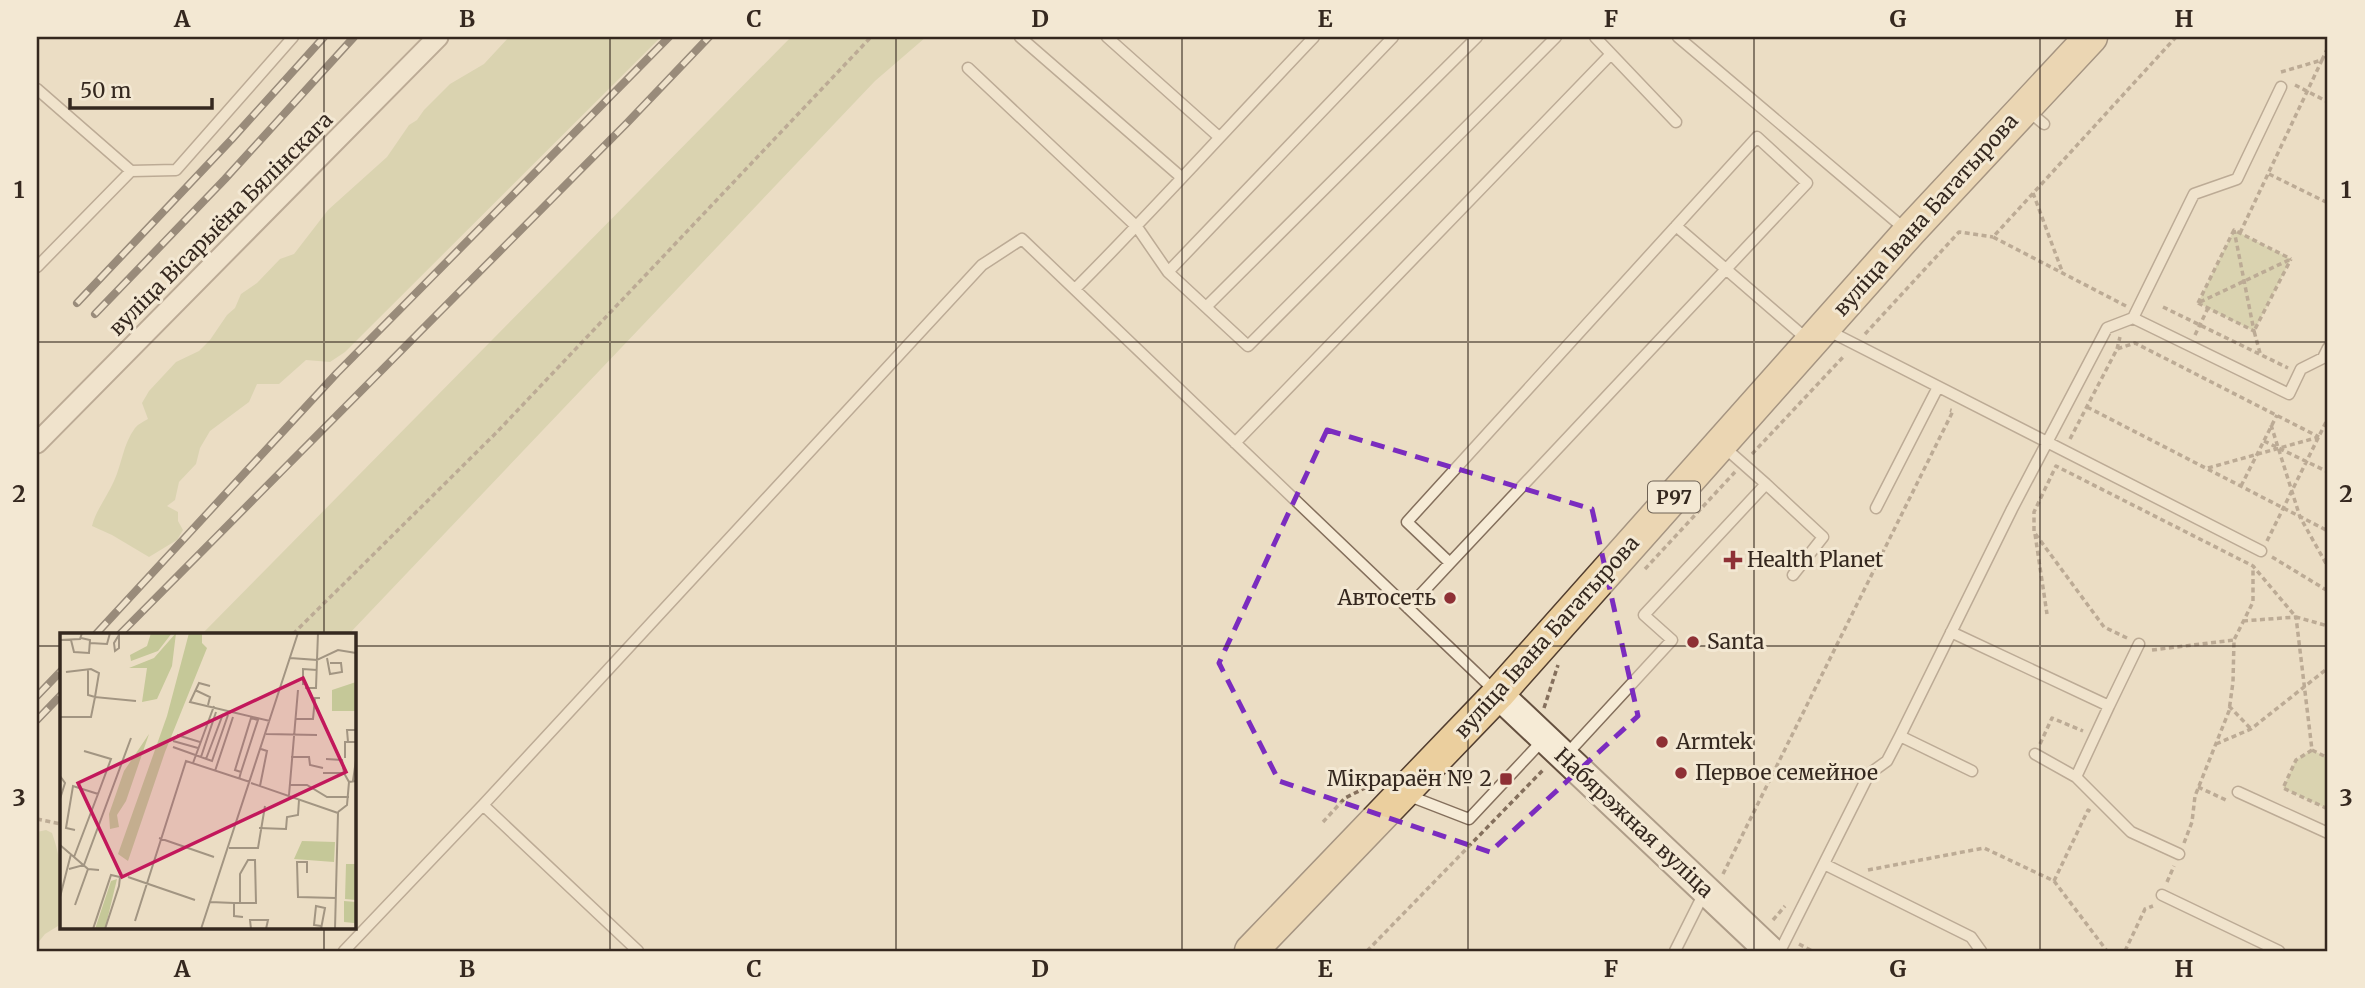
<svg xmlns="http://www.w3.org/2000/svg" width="2365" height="988" font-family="Merriweather,serif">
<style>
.green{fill:#c5c898}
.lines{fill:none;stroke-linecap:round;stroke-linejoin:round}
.service-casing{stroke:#846f5c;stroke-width:13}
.minor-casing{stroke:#846f5c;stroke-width:23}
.secondary-casing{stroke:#65503f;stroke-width:32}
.primary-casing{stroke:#523e30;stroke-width:35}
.path{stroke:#846f5c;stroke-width:3.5;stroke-dasharray:5 3.5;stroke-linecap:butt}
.service{stroke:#f6ebd6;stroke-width:10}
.minor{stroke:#f6ebd6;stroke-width:19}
.secondary{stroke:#f6ebd6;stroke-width:28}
.primary{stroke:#ebcf9e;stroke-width:32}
.rail-casing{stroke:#35281f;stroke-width:8}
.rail{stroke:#f3e8d3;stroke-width:5;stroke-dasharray:16;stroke-linecap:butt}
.marked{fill:none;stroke:#7b2cbf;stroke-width:5;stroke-dasharray:14 9;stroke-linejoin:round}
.grid{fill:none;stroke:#35281f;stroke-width:2;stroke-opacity:0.55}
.poi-dot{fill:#8e3035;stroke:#f3e8d3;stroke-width:2.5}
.labels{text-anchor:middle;stroke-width:6;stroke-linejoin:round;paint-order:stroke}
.shield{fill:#f3e8d3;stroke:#6e6255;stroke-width:2}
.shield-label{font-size:19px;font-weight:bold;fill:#35281f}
.street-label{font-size:21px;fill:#35281f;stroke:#f3e8d3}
.poi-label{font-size:21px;fill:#35281f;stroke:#f3e8d3;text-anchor:start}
.inset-road{fill:none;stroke:#a29582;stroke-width:2}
.view{fill:#c2185b;fill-opacity:0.15;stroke:#c2185b;stroke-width:3.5}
.inset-edge{fill:none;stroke:#35281f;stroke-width:3.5}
.neatline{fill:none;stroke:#35281f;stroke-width:2.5}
.grid-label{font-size:23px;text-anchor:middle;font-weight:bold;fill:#35281f}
</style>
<rect width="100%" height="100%" fill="#ebddc4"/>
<path class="green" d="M509,37H661L345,352L330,362L306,360L279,384H257L249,402L210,431L200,448L196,464L179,482L175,500L167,506L178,512V521L183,530L177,540L149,557L112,535L92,526C96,510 107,497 114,481C122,464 123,444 135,428C138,424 143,422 148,419L142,403L149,391L176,362L199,351L210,340L227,315L235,308L241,294L257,283L280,259L294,254L328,210L387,157L409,125L417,120L424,110L450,84L484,64Z
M791,37H926L875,81L349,634H202Z
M2234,230L2291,259L2254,331L2198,303Z
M2312,750L2328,758V809L2283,788L2296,760Z
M46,830L52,833C64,866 62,892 58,926L45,934L37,944V832Z"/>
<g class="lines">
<defs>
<path id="service" d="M1020,37L1181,177
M1107,37L1219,137
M1595,37L1676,122
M1678,37L1906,230
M968,68L1137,227L1168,272L1248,346L1556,37
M37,89L131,171L37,267
M2027,110L2044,124
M131,171L176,170L293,37
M1676,226L1808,340
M1168,272L1393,37
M1075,289C1157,207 1234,121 1314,37
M1206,307L1477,37
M2133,318L2289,394L2301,369L2323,358L2328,348
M1827,330L2261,551
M1235,443L1611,54
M1766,484L1823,537L1793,575
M1876,508L1938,387
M1408,608L1450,563L1807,183L1757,137L1407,522L1450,563
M1951,632L2109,706L2076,777L2131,832L2179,854
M2109,706L2139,644
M1900,736L1972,771
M2035,754L2076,777
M1566,755L1672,640L1644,615L1766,484L1724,447
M2238,792L2328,833
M1407,795L1469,819L1543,740
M483,805L638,951
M1824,864L1971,937L1981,951
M2162,895L2279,951
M344,951L483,805L982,265L1022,239L1496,692
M1675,951L1704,893
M1780,951L1869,774L1887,761L1900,736L2012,509L2107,328L2133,318L2194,194L2237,179L2281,87"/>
<path id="minor" d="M37,443L438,37"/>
<path id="secondary" d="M1498,694L1770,951"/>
<path id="primary" d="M1251,951L1498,694L1909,232L2091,37"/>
</defs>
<use href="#service" class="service-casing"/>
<use href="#minor" class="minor-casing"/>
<use href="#secondary" class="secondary-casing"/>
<use href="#primary" class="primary-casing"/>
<path class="path" d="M2281,72L2322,60L2328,47
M2295,85L2328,102
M2269,174L2328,203
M2033,193L2062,271
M2240,233L2322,60
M2200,302L2291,259
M2198,303L2254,331L2234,230
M2198,303L2234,230L2291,259
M2126,306L1993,237L2176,37
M2163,307L2288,368
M1865,334L1959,232L1993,237
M2195,335L2208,308
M2117,349L2120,337
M2260,353L2254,331L2291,259
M2087,407L2328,531
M2271,425L2300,517L2328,567
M2070,439L2117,349L2135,343L2319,437
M2264,441L2328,472
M1752,454L1845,355
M2208,468L2319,437
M2241,486L2277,415
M2035,534L2047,614
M2267,541L2328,418
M2272,557L2328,591
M1645,569L1735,472
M2243,621L2296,617L2312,750
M293,634L497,432L871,37
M2127,638L2104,627L2034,532V512L2056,466L2253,566L2296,617L2328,626
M2152,650L2234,640
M2229,706L2251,729
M1544,708L1558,665
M2040,744L2052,718L2083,731
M2216,744L2251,729L2328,668
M2312,750L2296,760L2283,788L2328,809
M2312,750L2328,758
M2198,787L2228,801
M37,819L61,824
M1323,822L1345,798L1377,782
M2184,843L2192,822L2195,796L2229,711L2233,682L2234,640L2253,602V566
M1868,870L1984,848L2054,881L2107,951
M1723,874L1953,411L1950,410
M2054,881L2088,810L2091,812
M2167,882L2174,866
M1773,920L1785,906
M1799,944L1812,951
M1367,951L1544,769
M2125,951L2145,909L2153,906"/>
<use href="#service" class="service"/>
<use href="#minor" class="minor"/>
<use href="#secondary" class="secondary"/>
<use href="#primary" class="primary"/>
<defs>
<path id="rail" d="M77,303L232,139L324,37
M95,314L225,179L354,37
M96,634L337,373L669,37
M120,634L627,123L709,37
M37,696L61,671
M37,720L61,695"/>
</defs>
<use href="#rail" class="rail-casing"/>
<use href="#rail" class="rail"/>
</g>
<path d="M0 0H2365V988H0ZM1327,430L1592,509L1638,716L1490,852L1279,781L1219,663Z" fill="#ebddc4" fill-opacity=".55" fill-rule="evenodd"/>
<path class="marked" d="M1327,430L1592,509L1638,716L1490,852L1279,781L1219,663Z"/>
<path class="grid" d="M324,37V634M610,37V951M896,37V951M1182,37V951M1468,37V951M1754,37V951M2040,37V951M37,342H2328M37,646H61M354,646H2328M324,927V951"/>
<g class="poi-dot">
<path d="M1729.5 549.5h7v7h7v7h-7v7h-7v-7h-7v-7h7z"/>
<circle cx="1450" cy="598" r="7"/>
<circle cx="1693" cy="642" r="7"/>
<circle cx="1662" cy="742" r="7"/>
<circle cx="1681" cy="773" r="7"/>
<rect x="1499" y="772" width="14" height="14" rx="3.5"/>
</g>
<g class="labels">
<rect class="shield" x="1648" y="481.5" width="52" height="31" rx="5"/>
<g class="shield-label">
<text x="1674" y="504">Р97</text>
</g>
<g class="street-label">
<text transform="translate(1926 215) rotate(-48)" y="7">вуліца Івана Багатырова</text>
<text transform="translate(221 224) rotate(-45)" y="7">вуліца Вісарыёна Бялінскага</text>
<text transform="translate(1547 637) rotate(-48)" y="7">вуліца Івана Багатырова</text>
<text transform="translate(1634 823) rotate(43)" y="7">Набярэжная вуліца</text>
</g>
<g class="poi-label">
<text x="1747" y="567">Health Planet</text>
<text x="1436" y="605" text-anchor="end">Автосеть</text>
<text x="1707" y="649">Santa</text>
<text x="1676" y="749">Armtek</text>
<text x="1695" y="780">Первое семейное</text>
<text x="1492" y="786" text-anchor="end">Мікрараён № 2</text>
</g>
</g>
<g transform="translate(60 633)">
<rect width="296" height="296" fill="#ebddc4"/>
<path d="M91,0H112L98,18L71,28L70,22L87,13ZM116,0L112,33L97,66L82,69L87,35H69L94,25ZM129,0H142V10L147,15L105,119L68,228L58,221L107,83ZM296,49V78H272V57ZM89,101L66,168L57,182L59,194L50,196L49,181L64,138ZM242,208L275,209L274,229L234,226ZM286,231H296V267L285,266ZM57,246L45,296H35L51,248ZM284,268L296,269V296L294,290L284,289Z" fill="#c5c898"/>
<path class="inset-road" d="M258,0L257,27L278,17L296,20M59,2V15L55,18L54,10ZM0,7L20,6L22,0M11,7L14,19L29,20L30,7L21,5M30,10L47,11L50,0M230,25L257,27L256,55H245M267,25L270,41L282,39L281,30H270M6,39L31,36L39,40L35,64L28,62V37M243,52V36L257,37M150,53L139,50L130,69L210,88M135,57L150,64L148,72M0,84H31L35,64L76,68M235,86H253L255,65H260M206,101L257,102M117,102L140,109M113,108L138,115M288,109L287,97H296M113,114L152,128L168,82M24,118L51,126L38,161M141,124L156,79M231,124H249L250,132L263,135M285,125V109H296M146,126L163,81M266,126L282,127L284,140M133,130L154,73M155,138L173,84M263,140H284L289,149M0,143L5,150L0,166M179,146L181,139L194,99L198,87L191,85L175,137L181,139M293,148L296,127M191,150L278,180L275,296M229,152H247L267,164H289M200,153L207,118L201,116M229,162L238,57M278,179L287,172L289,149L296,148M199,195L226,196L227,184L238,182L239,167M99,205L154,224M0,212L28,236L39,237M169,215H198L205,173M14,224L38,161L13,153L6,195L15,197M9,236L24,232L71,105M247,240V229H237L238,264L276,265M68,244L135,267M0,264L11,221M150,269L174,270H196L195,227H188L180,241V270M174,270V283L183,284M15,272L28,236M75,288L126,128L190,149M33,296L51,242L60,244L59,253L45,296M141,296L238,0M191,296L190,287H208L206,296M261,296L265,275L256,273L254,292L261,293"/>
<path class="view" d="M243,45L286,139L62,244L18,150Z"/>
<rect width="296" height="296" class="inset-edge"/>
</g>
<rect width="2365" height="988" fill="none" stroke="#f3e8d3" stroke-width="77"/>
<path d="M70 98v10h142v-10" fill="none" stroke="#35281f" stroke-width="3.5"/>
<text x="80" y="98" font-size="21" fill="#35281f" stroke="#f3e8d3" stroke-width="5" paint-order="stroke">50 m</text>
<rect x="38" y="38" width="2288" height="912" class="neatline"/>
<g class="grid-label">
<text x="182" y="27">A</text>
<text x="467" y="27">B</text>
<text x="754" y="27">C</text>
<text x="1040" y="27">D</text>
<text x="1325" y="27">E</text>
<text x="1611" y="27">F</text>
<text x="1898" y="27">G</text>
<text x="2184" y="27">H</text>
<text x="19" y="198">1</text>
<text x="2346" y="198">1</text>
<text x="19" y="502">2</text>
<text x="2346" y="502">2</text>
<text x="19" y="806">3</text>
<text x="2346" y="806">3</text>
<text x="182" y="977">A</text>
<text x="467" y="977">B</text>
<text x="754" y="977">C</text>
<text x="1040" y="977">D</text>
<text x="1325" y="977">E</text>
<text x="1611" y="977">F</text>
<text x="1898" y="977">G</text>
<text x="2184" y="977">H</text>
</g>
</svg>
